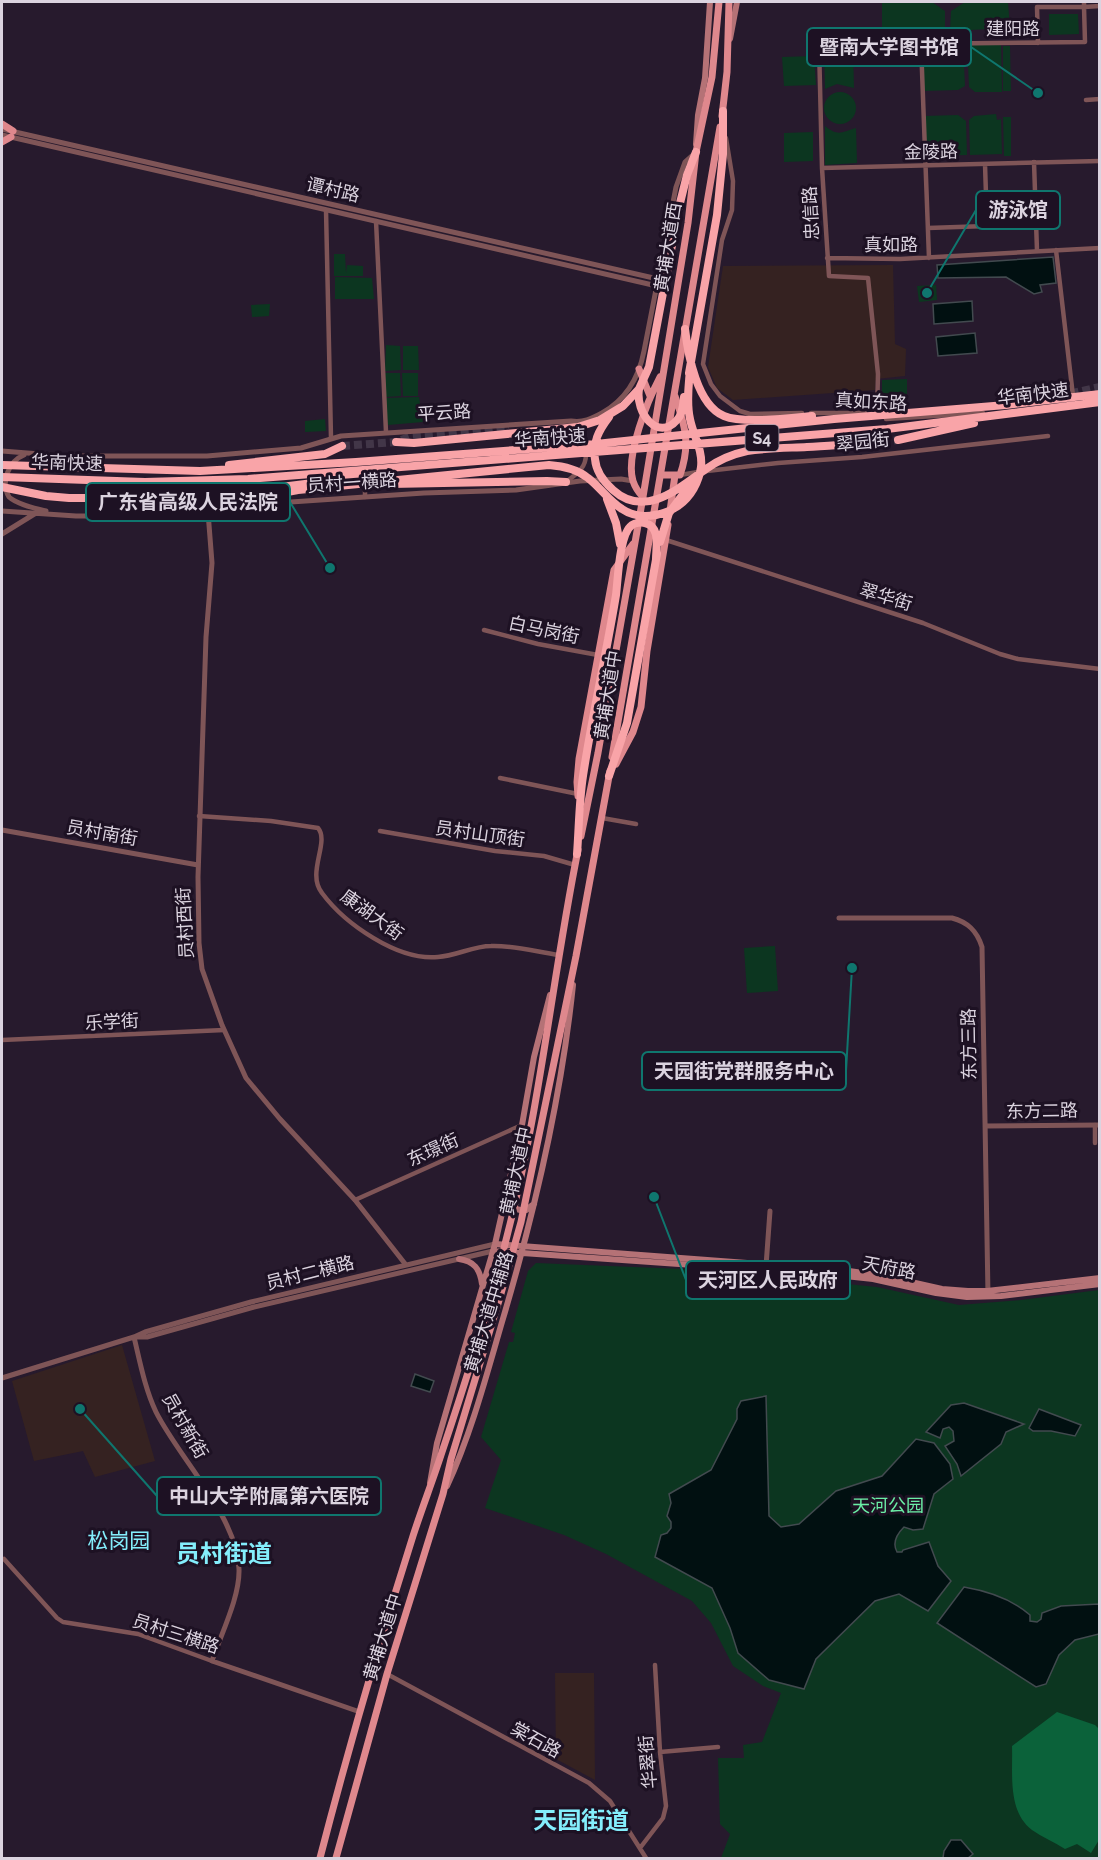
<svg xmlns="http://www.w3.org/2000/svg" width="1101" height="1860" font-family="Raleway,'Noto Sans SC',sans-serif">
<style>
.medical{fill:#352221}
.green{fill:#0c3620}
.forest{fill:#0b623a}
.water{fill:#011011;stroke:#424a4f;stroke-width:1.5}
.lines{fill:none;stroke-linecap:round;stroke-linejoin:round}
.motorway-tunnel{stroke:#423648;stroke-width:8;stroke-dasharray:8 4;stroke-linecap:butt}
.minor{stroke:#7f5557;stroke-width:4.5}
.tertiary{stroke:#7f5557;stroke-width:5}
.secondary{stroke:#b57276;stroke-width:6}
.primary{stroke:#df888d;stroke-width:7}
.motorway{stroke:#f9a4a8;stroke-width:8}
.labels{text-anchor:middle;stroke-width:6;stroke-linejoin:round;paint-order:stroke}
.shield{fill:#1d1123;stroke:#a299a7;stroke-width:1.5}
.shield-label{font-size:16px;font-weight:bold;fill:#dbd3df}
.street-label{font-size:18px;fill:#dbd3df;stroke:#1d1123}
.park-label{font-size:18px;fill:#6beea6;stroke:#1d1123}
.quarter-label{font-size:21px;fill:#84eefc;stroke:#1d1123}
.district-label{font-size:24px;font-weight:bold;fill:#84eefc;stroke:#1d1123}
.leader{fill:none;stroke:#0f766e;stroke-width:2}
.callout-dot{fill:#0f766e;stroke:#1d1123;stroke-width:2}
.callout{fill:#1d1123;stroke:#0f766e;stroke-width:2}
.callout-label{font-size:20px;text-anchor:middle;font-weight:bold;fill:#dbd3df}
</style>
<rect width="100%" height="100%" fill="#271a2d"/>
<path class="medical" d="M893,265L895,344L906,349L905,376L876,379L875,390L733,400L717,388L708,367L723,266Z
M122,1345L155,1461L95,1477L83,1451L34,1461L12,1381Z
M555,1673H594L595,1780L556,1759Z"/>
<path class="green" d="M889,2H932L945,11V31L882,34V3Z
M965,2H1008L1010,28L950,31L951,11Z
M1049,14H1078L1079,34L1049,35Z
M963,43L965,86L958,90L923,91L921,44Z
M967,43H1001L1002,92H975L969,87Z
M1003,46H1010L1011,91H1003Z
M824,47H853L854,88L837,84L825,89Z
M814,56L816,85L784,86L782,57Z
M824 108a16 16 0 1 1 32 0a16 16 0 1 1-32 0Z
M996,114L997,120L1001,119L1002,154L970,155L969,120L974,116Z
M958,115L966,121L967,155L926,156L924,116Z
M1003,117H1011V156H1004Z
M825,126C839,137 841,132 856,128L857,163L825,165Z
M813,132V161L784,162V133Z
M334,254H345L346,273L347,265L363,266V276H334Z
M335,277L372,278L374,299H335Z
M936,285L937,300L919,302L917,286Z
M270,304L269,316L252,317L251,305Z
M386,345L400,346L401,370L385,371Z
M403,346H418L419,370H403Z
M385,373H400L401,396L386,397Z
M402,373H418V396H403Z
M907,379V394L882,395V380Z
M419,397L423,422L388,425L384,398Z
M325,419L326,431L305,432V421Z
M775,946L778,991L747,993L744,948Z
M536,1263L707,1270L877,1287L959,1305L1021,1300L1099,1290V1858H721L730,1834L720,1824L718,1758H744L743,1745L762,1742L781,1693L763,1686L733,1666L711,1623L692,1601L606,1554L564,1535L485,1508L501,1460L481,1437L509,1342H513L515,1333L511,1332L528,1271Z"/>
<path class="forest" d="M1057,1712L1095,1725L1099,1729V1840L1091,1853L1077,1844L1065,1849C1054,1842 1042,1837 1032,1830C1007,1811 1013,1773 1012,1746Z"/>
<path class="water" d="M1053,257L1056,283L1040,285L1042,292L1034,294L1006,277L938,278L937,265Z
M972,301L973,321L934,324L933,304Z
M975,333L977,353L938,356L936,337Z
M415,1374L434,1381L430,1392L411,1386Z
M766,1396L769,1516L781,1527L799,1524L836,1491L882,1476L916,1439L934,1443L950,1464L953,1479L934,1494L923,1529L913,1530L904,1527C897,1534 892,1543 897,1552H902L903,1550L929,1542L938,1566L951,1581L928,1611L899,1594L875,1601L816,1659L804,1689L769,1680L738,1653L730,1628L712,1588L655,1557L661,1535L667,1533L671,1528V1522L667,1516L671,1503L669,1494L711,1470L737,1419V1409L741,1401Z
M964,1403L1024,1424L1006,1432L1001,1444L961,1476L957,1464L945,1446L954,1441L953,1431L949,1427L943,1429L940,1438L926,1432L951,1405Z
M1039,1409L1081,1425L1075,1436L1051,1431H1033L1029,1428Z
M964,1587C987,1591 1012,1599 1030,1615V1621L1037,1622L1041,1619L1042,1613L1061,1606L1099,1604V1634L1075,1640L1059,1655L1046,1684L1036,1687L937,1623Z
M951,1840H961L973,1854L968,1858H943L944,1851Z"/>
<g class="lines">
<path class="motorway-tunnel" d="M1059,396L1100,387
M870,443L898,440
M342,446L396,442L409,437L509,427"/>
<path class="minor" d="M1100,6L1084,7L1085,42L819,45L822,168L1100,161
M1038,43L1037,7H1084V2
M921,44L929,258
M1086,100L1100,99
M726,138L733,181L732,210L722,240L703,364L711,384L720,396L740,411L750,414L802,413
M1034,162L1037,251
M822,168L829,276L868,278L878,374L877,412
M326,210L331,438
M376,221L386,432
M928,228L987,226L985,164
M1056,250L1073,396
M827,258L900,259L1100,248
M811,413H865
M886,419L983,413
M707,471L778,463L862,457L1048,436
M680,475L698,472
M566,482C571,478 577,474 581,469C591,457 584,438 576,427
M365,497V483
M666,540L923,623L1000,654L1018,659L1100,669
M484,630L538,644L598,655
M500,778L578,794
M199,816L271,821L318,828C330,842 306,873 322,893C345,924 398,961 438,957C456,956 473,946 491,946C513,945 537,952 559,955
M602,818L636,824
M380,831L495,851L544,856L575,865
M2,1040L224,1030
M1095,1125V1143
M355,1200L522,1125
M4,1559L57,1618L63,1622L138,1634L212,1661
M387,1674L589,1783L610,1801L646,1858
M660,1752L718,1747
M640,1848L663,1818L666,1806L660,1752L655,1665"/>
<path class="tertiary" d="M2,129L658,279
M2,135L657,286
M2,451L65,456H207L301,448L341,436L571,421C583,423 591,419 602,413C627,399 639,377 644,351L676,187L685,162L695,153
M24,455C9,461 0,482 9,497C18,505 35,508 46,511
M2,511L76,516H173L276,503L424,493L516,490L580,481L621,479L633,481
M208,512L212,563L206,637L198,877L199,943L202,969L222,1025L246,1078L280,1119L355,1200L406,1265
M2,534L36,513
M2,830L198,865
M839,918H952C968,922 977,931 982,947L988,1295
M985,1126L1100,1125
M766,1266L770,1211
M134,1337C140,1362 145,1389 156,1412C179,1458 237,1516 239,1569C240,1597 221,1634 212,1661L360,1712
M136,1337H147L254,1307L493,1251
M2,1378L134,1337L145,1332L251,1302L495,1244"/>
<path class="secondary" d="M730,39L737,2
M696,144L698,115L705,78L710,2
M507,1195C511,1206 514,1211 526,1210L534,1204
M495,1244L842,1270L884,1276L942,1289L968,1291H987L1100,1278
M493,1251L836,1275L873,1279L936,1293L967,1297L1001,1296L1100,1284
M459,1259C474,1261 480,1269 482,1284
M430,1483L437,1443L495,1244L522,1125L534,1057L550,995
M447,1486C471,1434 486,1377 502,1322C535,1211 561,1100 573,985"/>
<path class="primary" d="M722,116L727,72L729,2
M2,124L13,131
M2,142L11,137
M639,369L650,396
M661,475H680C691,444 685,426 675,396
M643,497C639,493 635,487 633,481C625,456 648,400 660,377
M670,511L675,475
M612,757L720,127
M616,764L633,732L641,707L647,651L668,525
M578,796L577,782L579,759L614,570L633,544
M581,836L598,753L643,497L688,223L696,152L712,77L719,2
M320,1858C348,1750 379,1643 413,1536C422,1508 433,1480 442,1452C466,1381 489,1309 507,1236C540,1109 552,979 578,850
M336,1858L387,1674L443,1494L451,1459L500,1297L521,1222L576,956L610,771"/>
<path class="motorway" d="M685,329C688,355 697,405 724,416C743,424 791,418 812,416
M689,373L717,215L723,154V111
M639,389C635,413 658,442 677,420C683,414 683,405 684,397
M609,417C599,430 592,443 595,459C596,472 604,482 613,490C645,519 679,488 706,469C717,461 733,454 747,451C767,448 787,448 807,447C828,446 849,444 870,443
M898,440L974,423
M396,442L414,443L578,427L600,420L623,406L639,389L649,367L680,203L687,175L696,152
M2,465L200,471L356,462L596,444L834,419L1006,405L1100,394
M229,465L325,454L342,446
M2,477L145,482L248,479L887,429L1100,402
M390,484L547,481L566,482
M2,487L46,496L69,498H134L203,504L239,501L298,490L549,465C563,466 577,469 588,478C600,487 609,501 622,509C638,520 662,517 678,506C691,497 699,482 701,467C703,450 693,435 690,419C686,402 689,385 690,368
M199,494L240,492L378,475
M607,499L616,523L620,544
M134,517L164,499L185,494
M660,542L669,513L690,485
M609,776L627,723L657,554
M577,854C579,828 579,802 583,776C592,716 606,656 616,595C618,580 619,534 632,525C635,523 641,522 645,523C661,527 656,547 656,559"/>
</g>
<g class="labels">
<rect class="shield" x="745.5" y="425" width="33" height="26" rx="4.5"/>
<g class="shield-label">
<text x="762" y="444">S4</text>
</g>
<g class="street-label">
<text x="1013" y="35">建阳路</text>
<text transform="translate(931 152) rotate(-1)" y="6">金陵路</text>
<text transform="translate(333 190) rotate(13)" y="6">谭村路</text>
<text transform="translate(811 213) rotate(-93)" y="6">忠信路</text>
<text x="891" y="251">真如路</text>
<text transform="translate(668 247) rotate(-81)" y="6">黄埔大道西</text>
<text transform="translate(1033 394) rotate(-7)" y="6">华南快速</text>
<text transform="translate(871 402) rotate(3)" y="6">真如东路</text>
<text transform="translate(444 413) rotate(-4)" y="6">平云路</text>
<text transform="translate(550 438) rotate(-4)" y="6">华南快速</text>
<text transform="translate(863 442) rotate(-6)" y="6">翠园街</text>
<text transform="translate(67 463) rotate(2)" y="6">华南快速</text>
<text transform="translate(352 483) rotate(-4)" y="6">员村一横路</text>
<text transform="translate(886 597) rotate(17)" y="6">翠华街</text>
<text transform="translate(544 630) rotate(12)" y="6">白马岗街</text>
<text transform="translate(608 695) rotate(-81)" y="6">黄埔大道中</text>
<text transform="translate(102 833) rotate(10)" y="6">员村南街</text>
<text transform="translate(480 834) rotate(8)" y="6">员村山顶街</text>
<text transform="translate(372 915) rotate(36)" y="6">康湖大街</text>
<text transform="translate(185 923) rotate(-93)" y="6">员村西街</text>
<text transform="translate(112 1022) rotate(-3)" y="6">乐学街</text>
<text transform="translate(969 1044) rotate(-91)" y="6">东方三路</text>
<text transform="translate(1042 1111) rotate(-1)" y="6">东方二路</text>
<text transform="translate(433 1150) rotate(-24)" y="6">东璟街</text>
<text transform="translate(516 1171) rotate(-78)" y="6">黄埔大道中</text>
<text transform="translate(889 1268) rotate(11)" y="6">天府路</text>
<text transform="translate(310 1273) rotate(-14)" y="6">员村二横路</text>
<text transform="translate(489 1312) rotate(-73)" y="6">黄埔大道中辅路</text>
<text transform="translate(185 1426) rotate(60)" y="6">员村新街</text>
<text transform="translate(176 1634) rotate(18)" y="6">员村三横路</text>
<text transform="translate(383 1637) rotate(-73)" y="6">黄埔大道中</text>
<text transform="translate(536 1740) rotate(29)" y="6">棠石路</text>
<text transform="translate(648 1762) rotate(-95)" y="6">华翠街</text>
</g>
<g class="park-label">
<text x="888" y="1512">天河公园</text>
</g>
<g class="quarter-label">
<text x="119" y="1548">松岗园</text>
</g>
<g class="district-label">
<text x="224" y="1562">员村街道</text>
<text x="581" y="1829">天园街道</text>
</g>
</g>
<path class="leader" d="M1038 93L971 47M927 293L976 210M330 568L290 502M852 968L846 1071M654 1197L686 1280M80 1409L157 1496"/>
<g class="callout-dot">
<circle cx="1038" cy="93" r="6"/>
<circle cx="927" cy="293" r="6"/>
<circle cx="330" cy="568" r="6"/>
<circle cx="852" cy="968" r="6"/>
<circle cx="654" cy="1197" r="6"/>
<circle cx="80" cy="1409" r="6"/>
</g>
<g class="callout">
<rect x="807" y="28" width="164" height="38" rx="6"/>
<rect x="976" y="191" width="84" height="38" rx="6"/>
<rect x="86" y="483" width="204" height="38" rx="6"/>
<rect x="642" y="1052" width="204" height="38" rx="6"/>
<rect x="686" y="1261" width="164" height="38" rx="6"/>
<rect x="157" y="1477" width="224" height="38" rx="6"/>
</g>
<g class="callout-label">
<text x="889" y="54">暨南大学图书馆</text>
<text x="1018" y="217">游泳馆</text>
<text x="188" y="509">广东省高级人民法院</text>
<text x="744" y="1078">天园街党群服务中心</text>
<text x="768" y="1287">天河区人民政府</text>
<text x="269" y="1503">中山大学附属第六医院</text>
</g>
<rect width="1101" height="1860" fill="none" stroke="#dbd3df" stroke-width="6"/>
</svg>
